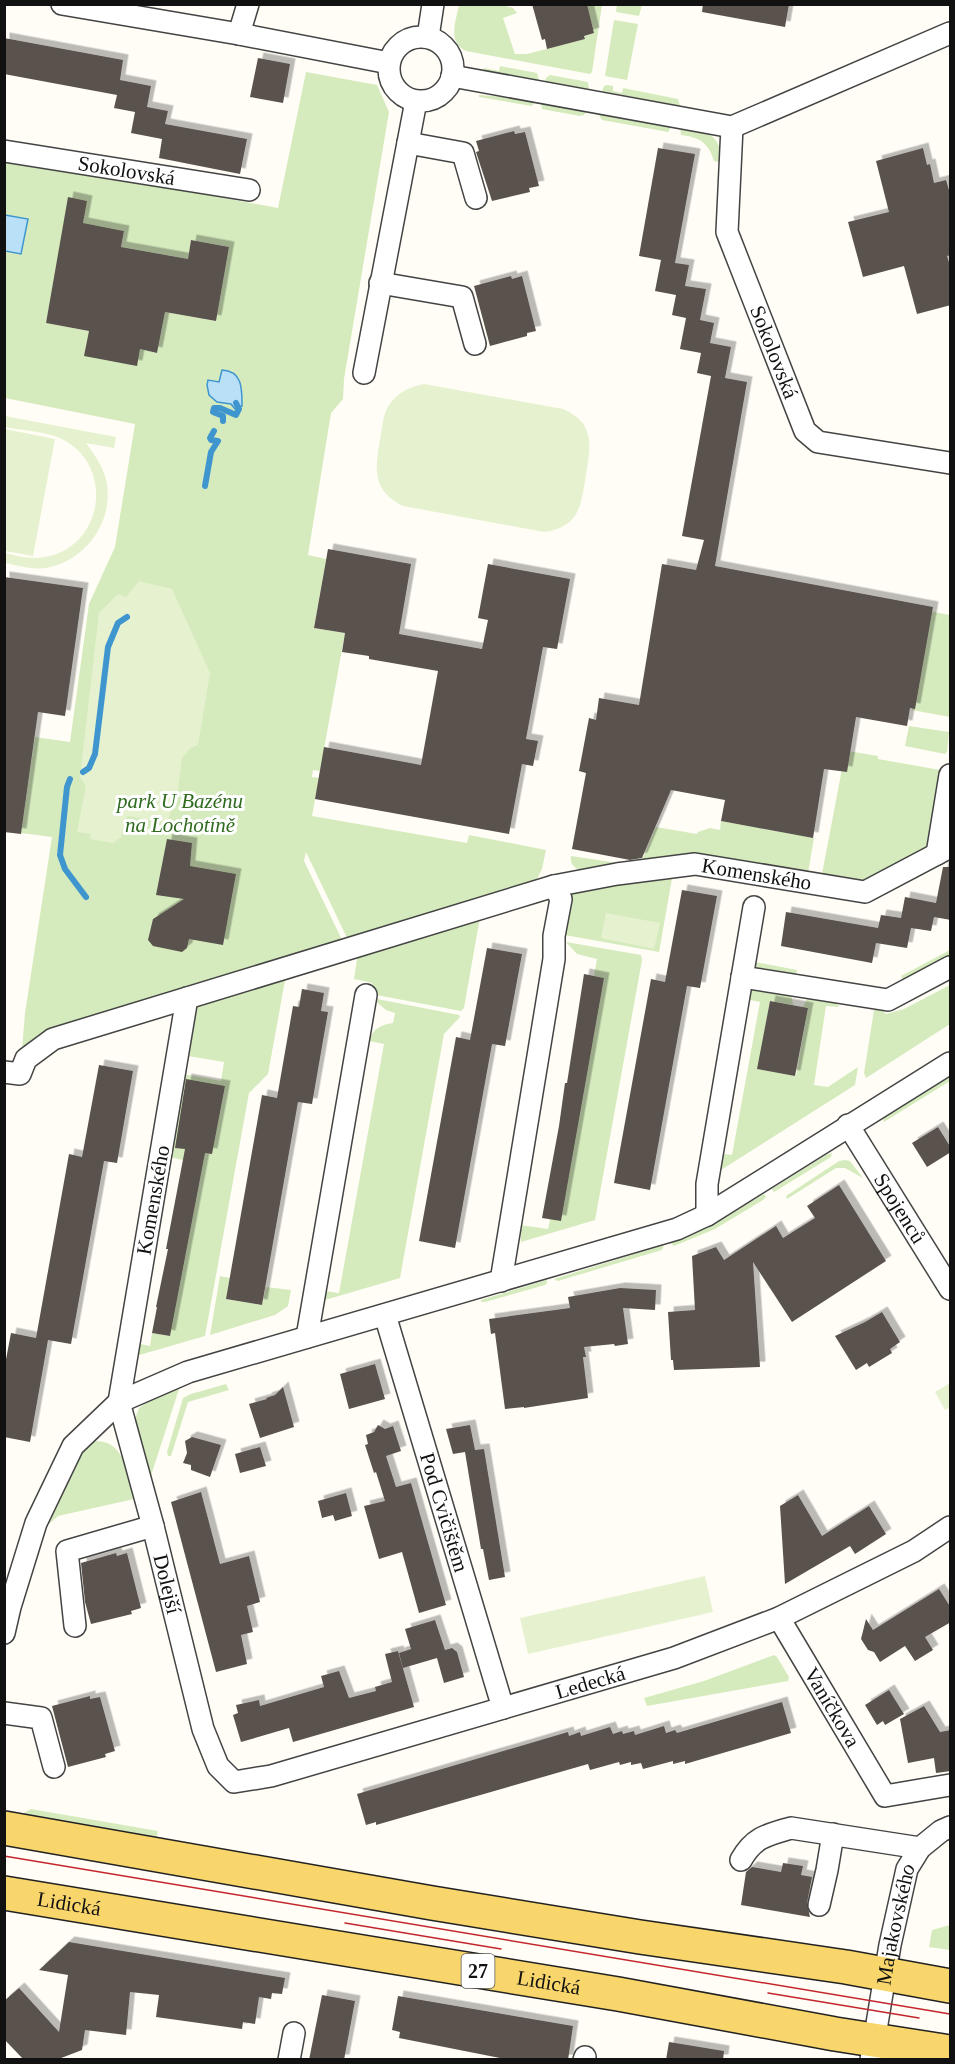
<svg xmlns="http://www.w3.org/2000/svg" width="955" height="2064" font-family="'Times New Roman',serif">
<style>
.green{fill:#d5ebbd;fill-rule:evenodd}
.pitch{fill:#e6f2cf}
.water{fill:#b9e0f7;stroke:#3f96cf;stroke-width:1.5}
.lines{fill:none;stroke-linecap:round;stroke-linejoin:round}
.stream{stroke:#3f96cf;stroke-width:6}
.building{fill:#5a524d;filter:url(#shadow)}
.street-casing{stroke:#444;stroke-width:24}
.primary-casing{stroke:#222;stroke-width:36}
.street{stroke:#fff;stroke-width:21}
.primary{stroke:#f9d66b;stroke-width:33}
.tram{stroke:#c4262e;stroke-width:1.5}
.labels{text-anchor:middle;stroke-width:6;stroke-linejoin:round;paint-order:stroke}
.shield{fill:#fff;stroke:#585858;stroke-width:1.5}
.shield-label{font-size:20px;font-weight:bold;fill:#111}
.street-label{font-size:21px;fill:#111;stroke:#fff}
.park-label{font-size:21px;font-style:italic;fill:#2f6b1f;stroke:#fff}
</style>
<defs>
<filter id="shadow"><feDropShadow dx="5.5" dy="-5.5" stdDeviation="0" flood-color="#0004"/></filter>
</defs>
<rect width="100%" height="100%" fill="#fffdf5"/>
<path class="green" d="M499,4L513,8L517,13L503,18L515,54H527L585,39L584,36L594,33L587,5H602L592,72L590,74L466,51C447,42 456,21 459,5Z
M617,5H642L639,16L616,12Z
M614,20L638,24L627,80L605,76Z
M500,66L537,73L539,81L484,70V68L499,71Z
M306,72L377,85L389,112L344,379L343,399L331,413L308,555L326,559L314,628L345,633L320,771L313,770L312,777L319,778L312,816L467,843L469,835L546,850L542,869L536,881L348,940L306,852L304,861L342,940L83,1029L20,1074L25,1013L52,837L21,833L35,737L70,742L89,604L115,547L135,424L5,398L4,157L278,208ZM65,220L124,231L121,247L188,259L191,240L229,247L215,321L165,312L157,353L140,349L89,331L46,323Z
M550,75L588,82L589,90L545,81L546,78Z
M607,85L613,86V91L622,93L623,88L678,99L680,106L602,91L604,86Z
M479,95L515,98L535,102L532,106L479,97Z
M541,102L587,111L584,115L580,116L547,110L542,109Z
M597,112L672,126L668,132L602,120Z
M680,127C708,132 719,132 723,163L714,161C709,143 699,137 681,135Z
M929,611L950,615V717L912,710Z
M909,726L949,732L947,752L945,754L905,746Z
M848,751L878,756V759L940,770L943,774L928,852L871,882L824,879L822,874L842,769Z
M721,821L814,838L808,873L580,870C573,867 570,864 571,856L618,863L641,862L656,827L697,834L698,832L710,828L720,830Z
M673,873L659,952L565,935L572,893Z
M480,917L464,1008L461,1011L371,994L372,983L354,979L358,953Z
M566,942L641,955L642,960L595,1220L521,1242L520,1225L548,1229L604,978L594,976L597,959L577,954Z
M950,950V961L906,985L901,976Z
M755,962L797,970L795,979L753,971Z
M286,975L268,1074L249,1093L205,1336L136,1356L135,1343L150,1346L152,1333L170,1336L188,1161L169,1157L183,1074L221,1081L224,1062L188,1056L198,1001Z
M755,985L791,992L793,1005L770,1001L758,1069L796,1076L808,1008L803,1007L808,997L836,1002L839,1007L826,1006L814,1085L828,1087L858,1067L855,1085L721,1170L718,1163V1153L732,1155L760,1002L746,999L749,990Z
M950,985V1024L866,1078L864,1073L875,1004L886,1014L904,1009Z
M372,998L459,1015L460,1017L444,1034L400,1278L325,1300L324,1291L339,1293L384,1044L369,1041C373,1028 381,1025 393,1023L395,1013L386,1010Z
M950,1076V1081L884,1122L883,1118Z
M832,1153L831,1157L774,1192L772,1189L826,1155Z
M845,1160L850,1161L863,1178L845,1168H836L787,1199L786,1196L839,1161Z
M764,1194L766,1197L763,1200L715,1229L674,1246L671,1243L705,1229Z
M664,1245L662,1250L558,1281L554,1279Z
M220,1276L230,1278L226,1299L262,1305L266,1287L291,1290L288,1306L275,1315L210,1335Z
M547,1280V1283L545,1285L485,1302H481V1300Z
M226,1384L229,1390L188,1402L171,1456H168L167,1452L183,1398L191,1394Z
M179,1389L148,1485L133,1424L139,1408L154,1398Z
M93,1441C126,1439 127,1475 134,1499L58,1516L49,1524C54,1499 72,1456 93,1441Z
M774,1655L777,1657L789,1677L788,1681L647,1706L644,1698L704,1681Z
M31,1809L158,1831L156,1841L23,1816L24,1813Z
M950,1925V1950L929,1947L932,1930Z"/>
<path class="pitch" d="M424,384L563,409C595,423 591,445 586,475C581,505 580,527 544,532L403,506C369,489 376,465 381,433C383,422 384,411 391,402C400,391 411,387 424,384Z
M5,416L116,437L114,448L86,443C94,454 102,465 106,479C115,518 89,558 50,567C35,571 20,566 5,563V553C18,556 32,560 45,557C101,548 115,471 67,442C50,431 24,431 5,427Z
M5,429L55,439L33,556L5,551Z
M139,581L172,589L210,673L198,745L191,748L182,758L178,789L167,823L128,816L124,820L121,837L113,843L90,839L91,834L77,832L86,786L80,777L99,613L118,594L126,597Z
M606,913L660,923L654,949L601,938Z
M950,1383V1407L945,1410L935,1392Z
M705,1576L713,1612L528,1654L520,1618Z"/>
<path class="water" d="M5,215L28,219L21,254L5,251Z
M222,370C243,371 242,390 242,406L235,409L231,404L217,402L209,395L207,385L208,380L219,382Z"/>
<g class="lines">
<path class="stream" d="M223,421V416L213,412L214,408H220L236,415L239,409L236,403
M205,486L211,452L218,441L211,440L210,438L214,431
M83,772L89,768L95,754L108,647L118,623L127,617
M70,779L67,787L60,855L65,869L86,897"/>
</g>
<path class="building" d="M532,4H587L594,33L584,36L585,39L547,49L545,39L542,40Z
M703,4H789L785,27L702,12Z
M4,38L123,60L120,80L151,86L147,107L168,111L165,124L247,139L240,174L159,158L162,139L131,133L135,112L114,108L117,95L4,74Z
M258,58L290,64L283,103L250,97Z
M514,131L515,134L525,132L539,186L529,188L530,192L492,201L476,152L479,151L476,141Z
M658,148L695,154L675,263L689,265L685,286L706,289L700,320L714,323L710,343L731,347L725,378L747,382L715,566L933,607L915,709L910,708L907,726L856,717L847,772L824,769L813,838L721,821L725,800L671,790L642,858L630,860L572,849L586,773L579,771L589,718L596,720L599,698L639,705L662,564L696,570L704,540L682,536L711,376L697,373L701,353L680,349L686,318L672,315L676,295L655,291L661,260L639,256Z
M923,148L927,165L930,164L934,183L946,180L951,197V255L947,256L951,269V305L917,314L904,266L863,277L848,222L889,212L876,161Z
M68,197L87,201L83,223L124,231L121,247L188,259L191,240L229,247L216,321L165,312L157,353L140,349L137,366L84,356L89,331L46,323Z
M511,276L512,279L522,276L536,331L527,333V336L490,346L474,286Z
M328,549L411,564L399,634L482,649L488,620L478,618L488,564L570,579L557,649L543,647L526,739L538,741L533,766L522,764L509,834L315,799L324,747L421,765L438,671L369,659V656L342,652L345,633L314,628Z
M4,577L83,588L65,716L38,712L21,834L4,832Z
M167,839L192,843L190,866L236,874L223,945L189,939L187,948L182,952L153,946L148,940L153,919L184,899L156,895Z
M943,867H951V920L934,917L931,931L911,928L907,948L876,943L872,963L781,946L786,912L878,928L881,915L901,918L905,897L936,903Z
M682,890L717,896L700,988L687,986L650,1190L614,1183L651,979L665,982Z
M487,948L522,954L505,1046L492,1044L455,1248L419,1241L456,1037L470,1040Z
M584,974L604,978L561,1221L542,1218L559,1126L565,1083H567Z
M302,989L324,993L321,1011L328,1012L312,1104L298,1102L262,1305L226,1299L262,1095L277,1098L293,1006L299,1007Z
M770,1001L808,1008L795,1076L757,1069Z
M99,1065L133,1071L117,1163L104,1161L71,1344L48,1340L30,1442L4,1437V1370L11,1333L36,1338L69,1154L82,1157Z
M186,1079L225,1086L212,1154L205,1153L170,1336L152,1333L157,1307H156L168,1249H166L185,1149L175,1148Z
M938,1127L951,1148V1152L927,1167L912,1143Z
M839,1185L886,1261L792,1322L753,1262L760,1367L674,1370L673,1360H671L668,1312L695,1310L692,1256L716,1247L724,1260L776,1226L783,1238L815,1218L807,1206Z
M620,1288L656,1290L655,1310L623,1308L628,1344L615,1346L614,1344L584,1347L586,1357H583L588,1398L524,1408V1407L505,1409L495,1333L491,1334L489,1319L570,1308L568,1297Z
M882,1312L900,1342L890,1349L892,1353L869,1367L867,1363L856,1370L835,1336L865,1322Z
M375,1364L385,1399L349,1409L340,1374Z
M283,1387L294,1427L260,1438L249,1404L267,1399L266,1398L275,1395Z
M378,1425L385,1429L393,1426L401,1451L386,1456L396,1487L411,1483L446,1605L419,1613L402,1552L379,1559L364,1506L385,1501L376,1472L374,1473L365,1445L368,1444L366,1435L374,1432Z
M470,1425L475,1450L484,1449L505,1577L489,1580L483,1549H481L465,1452L453,1454L446,1429Z
M192,1437L221,1445L210,1477L191,1470V1465L183,1463L187,1453L185,1441Z
M260,1447L266,1466L240,1473L235,1454Z
M201,1492L220,1564L249,1556L260,1602L247,1606L253,1632L241,1635L247,1664L216,1672L171,1502Z
M346,1493L352,1516L335,1521L333,1515L322,1518L318,1501Z
M798,1495L822,1536L869,1506L886,1534L855,1554L850,1546L785,1584L780,1506Z
M116,1553L117,1556L127,1553L141,1608L131,1611L132,1614L91,1624L85,1602L81,1563Z
M939,1589L951,1608V1622L925,1637L933,1650L915,1661L905,1646L880,1662L874,1652L868,1650L861,1639L866,1619L873,1630Z
M435,1620L445,1650L452,1648L457,1652L464,1677L444,1683L437,1658L403,1668L399,1653L411,1649L405,1629Z
M398,1651L414,1707L293,1742L289,1728L241,1742L233,1715L238,1713L236,1705L259,1700L260,1706L324,1687L321,1676L339,1671L349,1698L376,1691L375,1687L392,1682L385,1654Z
M889,1690L904,1714L885,1725L883,1721L877,1725L865,1705Z
M90,1696V1699L100,1697L115,1751L105,1754L106,1757L68,1767L52,1706Z
M782,1702L791,1733L685,1764V1761L673,1764V1761L643,1769L641,1763L631,1765V1762L620,1765L619,1762L590,1770L588,1764L376,1825V1822L366,1825L357,1794L568,1732L569,1736L580,1732L581,1736L610,1727L613,1734L622,1731L623,1734L634,1731L635,1735L664,1726L666,1733L675,1730L677,1733Z
M924,1706L940,1732L951,1730V1771L936,1773L934,1758L908,1763L900,1719Z
M783,1863L803,1866L801,1875L812,1877L807,1903L810,1917L741,1905L746,1872L752,1867L781,1872Z
M69,1942L285,1978L282,1994L272,1993L271,1999L259,1997L255,2024L243,2022L242,2029L156,2017L159,1995L130,1992L126,2035L85,2030L82,2050L56,2060H24L4,2039V2001L19,1988L59,2032L68,1975L39,1970Z
M322,1995L355,2001L344,2060H309Z
M398,1996L573,2026L568,2060H510L399,2038L400,2032L392,2030Z
M669,2042L724,2051L723,2060H666Z"/>
<g class="lines">
<defs>
<g id="street">
<path d="M62,4L239,34L389,63"/>
<path d="M239,34L248,4"/>
<circle cx="421" cy="69" r="32"/>
<path d="M428,37L433,4"/>
<path d="M452,76L732,127L950,33"/>
<path id="s1" d="M732,127L727,232L805,431L818,442L950,463"/>
<path d="M408,143L463,153L476,198"/>
<path id="s2" d="M4,151L249,190"/>
<path d="M380,283L462,297L475,344"/>
<path d="M364,373L416,101"/>
<path d="M937,854L950,775"/>
<path d="M742,977L888,1000L950,967"/>
<path id="s3" d="M187,998L119,1402L153,1526L203,1729L218,1766L234,1782L271,1776L674,1658L779,1618L914,1551L950,1527"/>
<path id="s4" d="M4,1072L20,1074L26,1059L53,1039L554,886L617,874L695,864L865,892L950,847"/>
<path id="s5" d="M848,1125L950,1289"/>
<path d="M707,1215V1184L754,907"/>
<path d="M501,1281L554,959V936L561,899L554,886"/>
<path id="s6" d="M385,1315L503,1708"/>
<path d="M307,1337L366,995"/>
<path id="s7" d="M779,1618L885,1796L950,1785"/>
<path d="M75,1626L67,1551L153,1526"/>
<path d="M4,1633L10,1607L36,1523L73,1446L119,1402L188,1372L677,1229L707,1215L950,1063"/>
<path d="M4,1713L41,1718L54,1767"/>
<path d="M741,1860C754,1837 767,1835 791,1828L920,1848"/>
<path d="M819,1905L827,1870L833,1834"/>
<path d="M289,2060L294,2033"/>
<path d="M584,2060L585,2057"/>
<path id="s8" d="M871,2060L890,1945L907,1869L920,1848L941,1831L950,1827"/>
</g>
<g id="primary">
<path d="M4,1828L432,1903L640,1937L846,1967L950,1986"/>
<path id="s9" d="M4,1893L618,1994L835,2034L950,2052"/>
</g>
</defs>
<use href="#street" class="street-casing"/>
<use href="#primary" class="primary-casing"/>
<use href="#street" class="street"/>
<use href="#primary" class="primary"/>
<path class="tram" d="M4,1856L950,2014
M345,1923L501,1949
M768,1993L919,2018"/>
</g>
<g class="labels">
<rect class="shield" x="461.5" y="1954" width="33" height="34" rx="4.5"/>
<g class="shield-label">
<text x="478" y="1978">27</text>
</g>
<g class="street-label">
<text dy="7" stroke="none"><textPath href="#s2" startOffset="124">Sokolovská</textPath></text>
<text dy="7" stroke="none"><textPath href="#s1" startOffset="234">Sokolovská</textPath></text>
<text dy="7" stroke="none"><textPath href="#s4" startOffset="795">Komenského</textPath></text>
<text transform="translate(153 1200) rotate(-80)" y="7">Komenského</text>
<text dy="7" stroke="none"><textPath href="#s5" startOffset="98">Spojenců</textPath></text>
<text dy="7" stroke="none"><textPath href="#s6" startOffset="206">Pod Cvičištěm</textPath></text>
<text dy="7" stroke="none"><textPath href="#s3" startOffset="598">Dolejší</textPath></text>
<text dy="7" stroke="none"><textPath href="#s3" startOffset="1180">Ledecká</textPath></text>
<text dy="7" stroke="none"><textPath href="#s7" startOffset="104">Vaníčkova</textPath></text>
<text dy="7" stroke="none"><textPath href="#s9" startOffset="66">Lidická</textPath></text>
<text dy="7" stroke="none"><textPath href="#s8" startOffset="138">Majakovského</textPath></text>
<text dy="7" stroke="none"><textPath href="#s9" startOffset="552">Lidická</textPath></text>
</g>
<g class="park-label">
<text x="180" y="808">park U Bazénu<tspan x="180" dy="24">na Lochotíně</tspan></text>
</g>
</g>
<rect width="955" height="2064" fill="none" stroke="#111111" stroke-width="12"/>
</svg>
